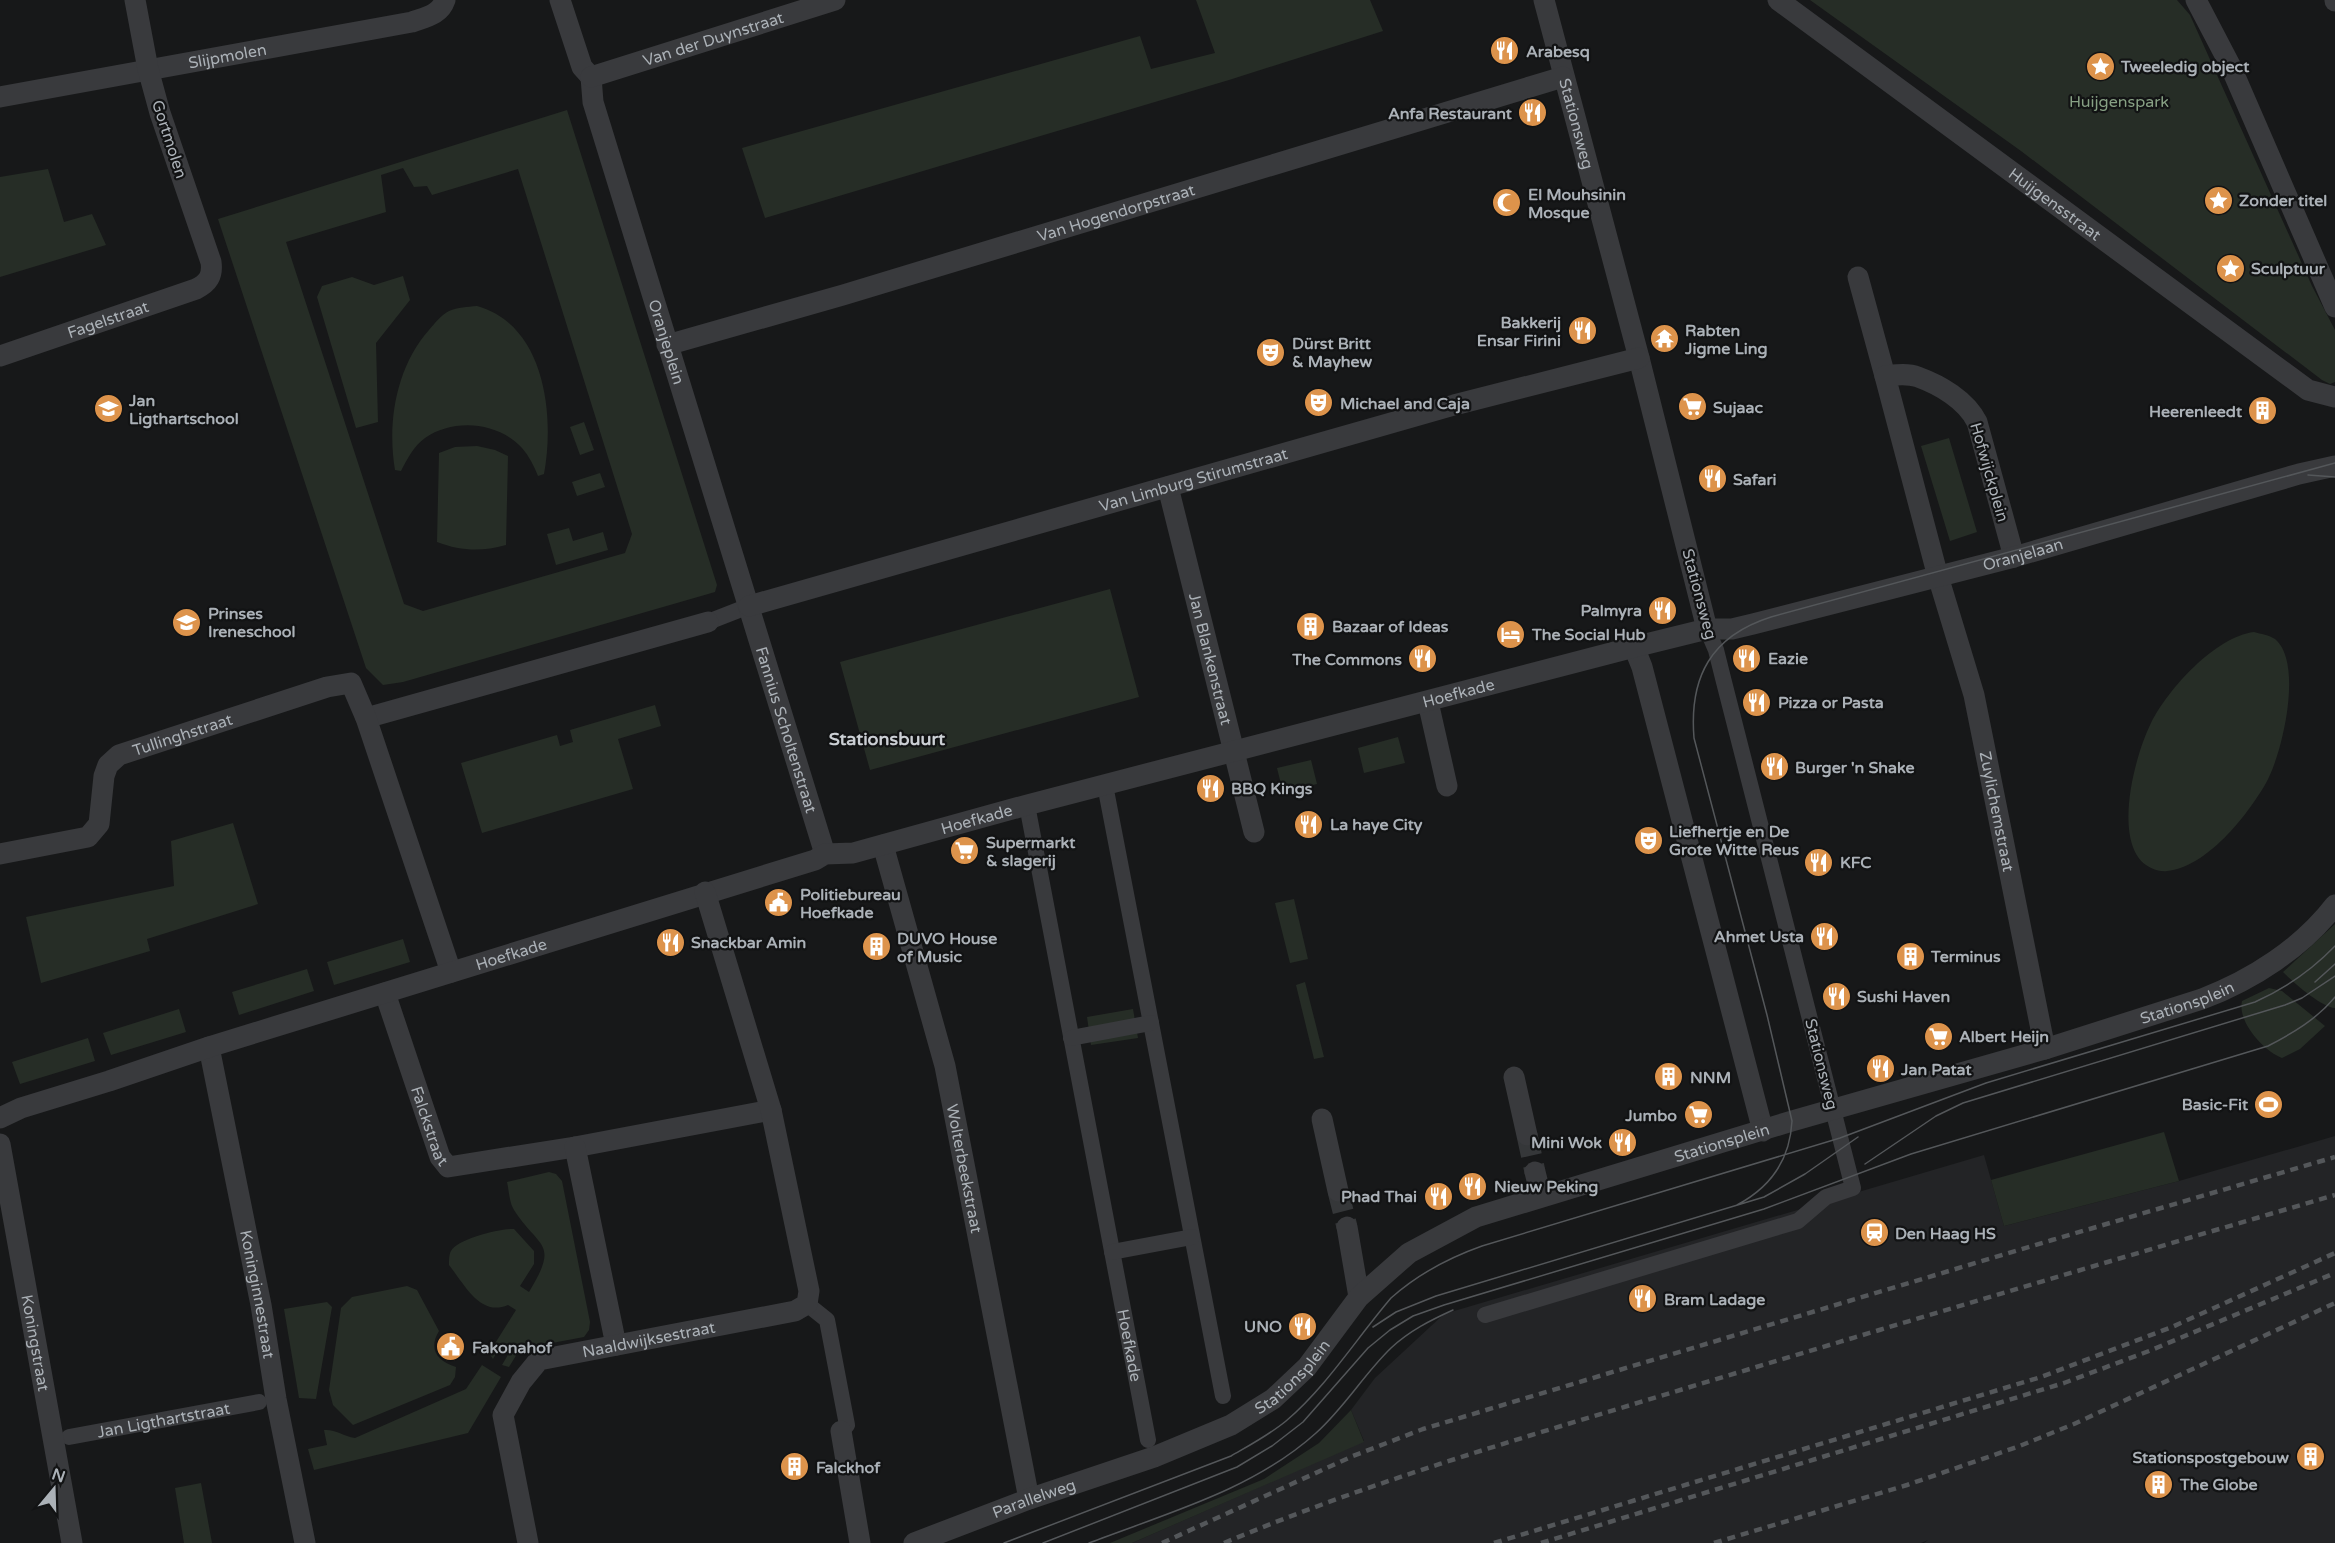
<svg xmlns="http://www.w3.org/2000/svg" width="2335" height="1543" font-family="'Varela Round',sans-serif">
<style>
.built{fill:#232426}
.green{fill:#262d26;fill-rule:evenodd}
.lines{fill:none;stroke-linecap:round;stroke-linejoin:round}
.minor-tunnel{stroke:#353739;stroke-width:21;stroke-dasharray:21 10;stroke-linecap:butt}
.pedestrian{stroke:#393a3d;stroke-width:16}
.minor{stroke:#393a3d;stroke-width:21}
.tram{stroke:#54575a;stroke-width:1.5}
.rail{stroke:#54575a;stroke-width:4.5;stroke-dasharray:8 6;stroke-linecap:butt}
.labels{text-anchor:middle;stroke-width:4.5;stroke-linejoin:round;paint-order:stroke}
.street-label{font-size:16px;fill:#abb1b7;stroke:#121314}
.poi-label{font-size:16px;font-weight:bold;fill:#abb1b7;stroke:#121314;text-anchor:start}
.park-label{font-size:16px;fill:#87a084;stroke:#121314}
.neighbourhood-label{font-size:18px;font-weight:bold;fill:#cbcfd4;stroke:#121314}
</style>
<rect width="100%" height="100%" fill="#171819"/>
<path class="built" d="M2335,1136V1543H1924L1928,1540L1921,1543H1132L1364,1441L1351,1410L1375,1378L1444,1314L1984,1155L2004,1226L2179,1181Z"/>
<path class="green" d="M1196,0H1370L1383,31L1229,80L765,218L742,148L1140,36L1151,69L1215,53Z
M1810,0H2177L2190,15L2312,286L2335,330V382L2330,384L2322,380L2021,151Z
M567,110L717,585L715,592L403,682L383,685L366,668L218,219ZM403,168L414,187L427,186L432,195L518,169L632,534L625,553L423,611L404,604L286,242L386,212L381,175Z
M48,169L64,222L92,214L106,245L0,277V177Z
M403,276L410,300L376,343L378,422L356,428L317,297L322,286L352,277L374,285Z
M477,306C545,325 555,415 544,474L538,476C534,466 529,456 522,448C498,422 454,418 425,438C414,446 407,459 401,471L395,470C387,423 396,367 429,330C435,323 441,315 449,311C458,307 467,307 477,306Z
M584,422L594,450L580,455L570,427Z
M1949,438L1977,532L1950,541L1921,446Z
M477,446L495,450L508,456L506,545C481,552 461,551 437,542L439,453L455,447Z
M600,473L605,487L577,496L572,482Z
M569,528L573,541L603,532L608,550L556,565L547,534Z
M1110,589L1139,697L870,770L840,662Z
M2254,632C2261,634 2269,635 2275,639C2304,663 2282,755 2266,783C2247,816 2207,867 2167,871C2160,872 2152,869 2146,865C2112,840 2135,755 2151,723C2168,689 2215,637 2254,632Z
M655,705L661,726L618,739L633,789L482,833L461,763L557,735L560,746L573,742L570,730Z
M1398,737L1405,763L1364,773L1358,748Z
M1311,760L1317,784L1283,792L1277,768Z
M233,823L258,904L147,939L150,951L41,983L26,917L174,886L171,841Z
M1294,899L1308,959L1290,963L1275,903Z
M2335,924V1008C2321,1007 2293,982 2283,972Z
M403,939L410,962L334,985L327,962Z
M307,969L314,991L239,1015L232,992Z
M1305,982L1324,1057L1314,1059L1296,985Z
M2269,988L2282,991L2325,1026L2300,1049L2282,1058C2264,1051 2237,1022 2242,1001Z
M179,1009L186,1032L111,1055L103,1033Z
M1133,1009L1138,1038L1091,1045L1087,1017Z
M88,1038L95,1061L20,1084L12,1062Z
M2164,1132L2179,1181L2004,1226L1991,1180Z
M549,1172L556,1174L562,1181L590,1322L589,1330L584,1337L520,1349L509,1367L502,1365L509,1353L500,1347L493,1359L489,1353L516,1310L508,1305C480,1317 465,1285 449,1265C449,1261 449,1254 451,1251C457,1239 502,1228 514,1229L534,1251V1264L520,1286L529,1292C560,1241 539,1249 514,1210C509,1202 509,1190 507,1182Z
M407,1286L417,1290L439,1331C428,1349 437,1361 456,1367L455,1377L450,1385L353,1425L333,1405L329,1390L341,1308L352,1297Z
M327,1302L332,1307L316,1399L299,1398L284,1309Z
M482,1365L501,1377L468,1433L314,1470L308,1449L327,1445L324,1430C335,1429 343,1436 355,1438L466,1389Z
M1351,1410L1364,1442L1132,1543H1110L1264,1479L1319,1443Z
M201,1483L212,1543H184L175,1488Z"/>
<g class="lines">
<path class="minor-tunnel" d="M1527,1135L1535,1172
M1338,1191L1347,1227"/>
<g class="pedestrian">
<path d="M708,622L749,606"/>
<path d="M1105,785L1223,1396"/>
<path id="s1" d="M1027,805L1148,1440"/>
<path d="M1071,1038L1151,1023"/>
<path d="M1112,1252L1192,1237"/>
<path d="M807,1304L827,1320L847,1425L841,1431"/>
<path d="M1485,1315L1798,1221L1826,1197L1853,1188L1724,682L1716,650L1707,629"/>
<path id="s2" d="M69,1437L259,1402"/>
</g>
<g class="minor">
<path d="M560,0L582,67L591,77"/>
<path id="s3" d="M1544,0L1639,358L1707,629"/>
<path id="s4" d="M1778,0L2289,376L2308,390L2335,397"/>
<path d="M2196,0L2230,65L2335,307"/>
<path d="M2335,0V1"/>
<path id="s5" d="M591,77L593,102L825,854"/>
<path id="s6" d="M591,77L835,0"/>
<path id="s7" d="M0,97L412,22C426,17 440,15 445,0"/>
<path d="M1858,277L1885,376"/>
<path id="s8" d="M667,345L843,295L1563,77"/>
<path id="s9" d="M0,356L196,289C208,283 213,276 211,262L160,113L148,69L135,0"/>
<path id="s10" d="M1168,487L1254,832"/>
<path id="s11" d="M2014,557L1977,422C1966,400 1940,385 1918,377C1907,373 1895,375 1885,376L1937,573L1974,695L2045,1049"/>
<path id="s12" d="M749,606L1454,405L1639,358"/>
<path d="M1634,647L1642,667L1763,1131"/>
<path d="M1428,702L1447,786"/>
<path d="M366,718L708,622"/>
<path id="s13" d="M883,845L945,1066L1029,1499"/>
<path id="s14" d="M0,854L88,837L99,824L104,776L108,765L119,755L327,687L351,683L366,718L451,972"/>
<path id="s15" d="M385,993L440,1157L448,1167L575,1147L771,1110"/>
<path id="s16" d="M209,1047L261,1305L276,1399L305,1543"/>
<path d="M1514,1077L1527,1135"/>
<path id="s17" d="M0,1118L21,1108L109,1081L209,1047L815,860L825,854L853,853L1027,805L1634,647L1707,629H1732L1753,624L2014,557L2299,474L2335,466"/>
<path d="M1322,1119L1338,1191"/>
<path id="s18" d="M0,1144L72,1543"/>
<path d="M575,1147L616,1345"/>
<path d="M1535,1172L1541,1196"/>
<path d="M1347,1227L1359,1297"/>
<path d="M841,1431L860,1543"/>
<path id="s19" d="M528,1543L503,1415L521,1382L539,1360L795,1311L807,1304L809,1291L771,1110L705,892"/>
<path id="s20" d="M914,1543L1029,1499L1154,1457L1231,1425L1273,1399L1307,1367L1359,1297L1409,1253L1476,1217L1792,1121L2045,1049L2202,999C2252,980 2302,948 2335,905"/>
</g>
<path class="tram" d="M2308,475L2335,477
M2315,982L2335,964
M1865,1164L1936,1116L1963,1103L2285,1005L2302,998L2335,976
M1737,1205C1771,1187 1790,1160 1792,1121L1767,1015L1694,738C1689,677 1711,636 1771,617L2335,463
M1373,1327L1396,1312L1436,1296L1764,1197L1805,1174L1858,1137
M1004,1543L1231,1456C1250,1445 1269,1435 1286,1421C1327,1386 1356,1339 1391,1298C1418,1274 1448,1258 1482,1246L1840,1138L1986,1083L2255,1002C2286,988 2311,971 2335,946
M1043,1543L1237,1467L1272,1446L1303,1422L1368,1348L1390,1330L1413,1316L1444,1305L1764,1209L1911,1154L2268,1046C2293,1033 2317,1019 2335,997
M1089,1543C1167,1513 1253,1490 1316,1433C1345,1407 1364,1374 1391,1348C1409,1331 1431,1320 1453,1310"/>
<path class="rail" d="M1162,1543L1353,1456L1423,1429L2052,1240L2335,1157
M1224,1543C1376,1479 1533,1435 1690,1387C1905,1322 2120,1258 2335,1195
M1494,1543L2041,1377L2172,1327L2335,1253
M1541,1543L2064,1383L2149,1351L2335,1273
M1714,1543L1907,1485L2017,1447L2074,1424L2335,1303"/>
</g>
<defs>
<symbol id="restaurant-disc" viewBox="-11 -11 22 22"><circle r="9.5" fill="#dd934b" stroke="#121314"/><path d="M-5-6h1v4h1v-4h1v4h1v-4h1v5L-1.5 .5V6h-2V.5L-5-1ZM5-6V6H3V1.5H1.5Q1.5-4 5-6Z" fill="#fff"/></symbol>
<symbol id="sight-disc" viewBox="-11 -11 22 22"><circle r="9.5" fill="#dd934b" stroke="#121314"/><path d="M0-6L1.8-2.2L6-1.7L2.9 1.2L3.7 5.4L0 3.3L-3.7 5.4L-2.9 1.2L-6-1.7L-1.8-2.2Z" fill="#fff"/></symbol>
<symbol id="mosque-disc" viewBox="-11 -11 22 22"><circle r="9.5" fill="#dd934b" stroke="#121314"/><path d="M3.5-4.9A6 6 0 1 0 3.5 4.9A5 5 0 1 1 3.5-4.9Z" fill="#fff"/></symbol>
<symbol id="temple-disc" viewBox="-11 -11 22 22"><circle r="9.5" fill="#dd934b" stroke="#121314"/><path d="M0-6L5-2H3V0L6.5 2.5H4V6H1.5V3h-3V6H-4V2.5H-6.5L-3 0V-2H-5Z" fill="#fff"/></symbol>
<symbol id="theatre-disc" viewBox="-11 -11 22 22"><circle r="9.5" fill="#dd934b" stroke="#121314"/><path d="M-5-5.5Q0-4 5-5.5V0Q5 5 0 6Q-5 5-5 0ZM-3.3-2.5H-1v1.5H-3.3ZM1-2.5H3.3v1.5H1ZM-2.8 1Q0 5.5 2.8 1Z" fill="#fff"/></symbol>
<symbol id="supermarket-disc" viewBox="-11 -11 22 22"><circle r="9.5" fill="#dd934b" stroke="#121314"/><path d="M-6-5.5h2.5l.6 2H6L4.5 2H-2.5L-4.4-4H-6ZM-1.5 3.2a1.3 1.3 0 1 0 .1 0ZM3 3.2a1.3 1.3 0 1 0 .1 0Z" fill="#fff"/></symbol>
<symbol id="school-disc" viewBox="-11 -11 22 22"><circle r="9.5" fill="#dd934b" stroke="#121314"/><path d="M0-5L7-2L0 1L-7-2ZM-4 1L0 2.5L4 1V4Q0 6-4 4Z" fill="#fff"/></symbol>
<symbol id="building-disc" viewBox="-11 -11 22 22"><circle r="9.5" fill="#dd934b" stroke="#121314"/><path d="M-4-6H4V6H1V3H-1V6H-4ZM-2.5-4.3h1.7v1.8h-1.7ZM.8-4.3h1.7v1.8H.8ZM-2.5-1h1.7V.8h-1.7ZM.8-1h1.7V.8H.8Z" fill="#fff"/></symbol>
<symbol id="hotel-disc" viewBox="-11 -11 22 22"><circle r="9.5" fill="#dd934b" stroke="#121314"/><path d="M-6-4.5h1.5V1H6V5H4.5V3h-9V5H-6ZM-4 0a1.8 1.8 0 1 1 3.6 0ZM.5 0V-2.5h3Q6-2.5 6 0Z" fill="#fff"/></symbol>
<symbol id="civic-disc" viewBox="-11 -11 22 22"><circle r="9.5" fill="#dd934b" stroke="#121314"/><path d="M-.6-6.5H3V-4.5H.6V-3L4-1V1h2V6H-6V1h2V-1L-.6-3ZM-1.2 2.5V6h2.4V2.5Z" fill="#fff"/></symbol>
<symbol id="stadium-disc" viewBox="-11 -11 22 22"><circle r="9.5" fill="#dd934b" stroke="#121314"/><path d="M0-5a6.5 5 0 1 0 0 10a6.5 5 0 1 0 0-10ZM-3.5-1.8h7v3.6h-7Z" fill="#fff"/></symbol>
<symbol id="station-disc" viewBox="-11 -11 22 22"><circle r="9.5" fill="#dd934b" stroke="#121314"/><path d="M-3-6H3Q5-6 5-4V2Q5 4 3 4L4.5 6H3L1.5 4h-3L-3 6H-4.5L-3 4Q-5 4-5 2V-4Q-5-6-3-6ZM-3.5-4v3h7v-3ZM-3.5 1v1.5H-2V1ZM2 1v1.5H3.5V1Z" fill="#fff"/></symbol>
</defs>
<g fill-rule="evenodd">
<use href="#restaurant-disc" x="1488" y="34" width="33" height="33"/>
<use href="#sight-disc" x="2084" y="50" width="33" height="33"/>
<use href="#restaurant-disc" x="1516" y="96" width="33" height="33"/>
<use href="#sight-disc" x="2202" y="184" width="33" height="33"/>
<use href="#mosque-disc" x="1490" y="186" width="33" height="33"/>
<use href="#sight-disc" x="2214" y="252" width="33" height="33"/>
<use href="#restaurant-disc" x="1566" y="314" width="33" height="33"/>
<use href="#temple-disc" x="1648" y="322" width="33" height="33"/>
<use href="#theatre-disc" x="1254" y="336" width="33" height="33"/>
<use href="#theatre-disc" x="1302" y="386" width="33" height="33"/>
<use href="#supermarket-disc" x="1676" y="390" width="33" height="33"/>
<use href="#school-disc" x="92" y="392" width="33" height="33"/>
<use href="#building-disc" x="2246" y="394" width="33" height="33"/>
<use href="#restaurant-disc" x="1696" y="462" width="33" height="33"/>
<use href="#restaurant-disc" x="1646" y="594" width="33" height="33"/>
<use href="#school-disc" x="170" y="606" width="33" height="33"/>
<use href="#building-disc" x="1294" y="610" width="33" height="33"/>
<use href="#hotel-disc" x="1494" y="618" width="33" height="33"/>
<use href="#restaurant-disc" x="1730" y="642" width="33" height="33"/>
<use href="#restaurant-disc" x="1406" y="642" width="33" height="33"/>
<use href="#restaurant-disc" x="1740" y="686" width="33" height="33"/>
<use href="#restaurant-disc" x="1758" y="750" width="33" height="33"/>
<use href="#restaurant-disc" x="1194" y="772" width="33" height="33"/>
<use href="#restaurant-disc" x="1292" y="808" width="33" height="33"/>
<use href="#theatre-disc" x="1632" y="824" width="33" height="33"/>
<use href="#supermarket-disc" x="948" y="834" width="33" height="33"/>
<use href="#restaurant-disc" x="1802" y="846" width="33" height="33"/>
<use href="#civic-disc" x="762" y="886" width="33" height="33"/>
<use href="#restaurant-disc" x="1808" y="920" width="33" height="33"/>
<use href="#restaurant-disc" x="654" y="926" width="33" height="33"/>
<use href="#building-disc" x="860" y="930" width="33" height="33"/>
<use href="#building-disc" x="1894" y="940" width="33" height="33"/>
<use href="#restaurant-disc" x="1820" y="980" width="33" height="33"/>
<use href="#supermarket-disc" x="1922" y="1020" width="33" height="33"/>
<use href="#restaurant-disc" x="1864" y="1052" width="33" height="33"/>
<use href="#building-disc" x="1652" y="1060" width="33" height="33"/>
<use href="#stadium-disc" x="2252" y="1088" width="33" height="33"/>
<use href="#supermarket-disc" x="1682" y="1098" width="33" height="33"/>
<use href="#restaurant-disc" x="1606" y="1126" width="33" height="33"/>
<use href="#restaurant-disc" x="1456" y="1170" width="33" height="33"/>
<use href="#restaurant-disc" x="1422" y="1180" width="33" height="33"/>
<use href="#station-disc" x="1858" y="1216" width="33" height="33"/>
<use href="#restaurant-disc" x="1626" y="1282" width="33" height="33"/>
<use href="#restaurant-disc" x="1286" y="1310" width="33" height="33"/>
<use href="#civic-disc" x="434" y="1330" width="33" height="33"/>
<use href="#building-disc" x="2294" y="1440" width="33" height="33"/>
<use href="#building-disc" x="778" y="1450" width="33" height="33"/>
<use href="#building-disc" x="2142" y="1468" width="33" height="33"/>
</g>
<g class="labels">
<g class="street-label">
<text dy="6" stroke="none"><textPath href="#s6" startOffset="128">Van der Duynstraat</textPath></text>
<text dy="6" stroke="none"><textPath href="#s7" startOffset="231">Slijpmolen</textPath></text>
<text dy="6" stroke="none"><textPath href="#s3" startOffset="128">Stationsweg</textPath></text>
<text transform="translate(170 139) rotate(72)" y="6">Gortmolen</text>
<text dy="6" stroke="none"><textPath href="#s4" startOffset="344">Huijgensstraat</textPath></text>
<text dy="6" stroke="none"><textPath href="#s8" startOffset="468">Van Hogendorpstraat</textPath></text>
<text dy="6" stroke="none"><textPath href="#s9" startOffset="114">Fagelstraat</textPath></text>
<text dy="6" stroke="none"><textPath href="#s5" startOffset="276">Oranjeplein</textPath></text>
<text transform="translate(1990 472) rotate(74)" y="6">Hofwijckplein</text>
<text dy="6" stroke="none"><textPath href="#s12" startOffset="462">Van Limburg Stirumstraat</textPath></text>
<text dy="6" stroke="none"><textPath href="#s17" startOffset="2103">Oranjelaan</textPath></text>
<text transform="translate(1700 594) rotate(75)" y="6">Stationsweg</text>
<text dy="6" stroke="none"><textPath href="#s10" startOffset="177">Jan Blankenstraat</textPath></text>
<text dy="6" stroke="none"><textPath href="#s17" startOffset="1521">Hoefkade</textPath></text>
<text dy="6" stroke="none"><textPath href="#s5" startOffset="682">Fannius Scholtenstraat</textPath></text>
<text dy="6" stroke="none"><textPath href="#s14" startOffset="248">Tullinghstraat</textPath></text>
<text dy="6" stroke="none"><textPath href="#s11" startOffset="699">Zuylichemstraat</textPath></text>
<text dy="6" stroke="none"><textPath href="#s17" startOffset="1023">Hoefkade</textPath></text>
<text dy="6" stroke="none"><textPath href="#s17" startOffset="537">Hoefkade</textPath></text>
<text dy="6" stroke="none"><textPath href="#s20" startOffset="1407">Stationsplein</textPath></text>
<text transform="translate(1822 1064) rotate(76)" y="6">Stationsweg</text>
<text dy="6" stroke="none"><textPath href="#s15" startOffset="140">Falckstraat</textPath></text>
<text dy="6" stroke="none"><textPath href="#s20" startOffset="921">Stationsplein</textPath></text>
<text dy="6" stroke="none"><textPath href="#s13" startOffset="334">Wolterbeekstraat</textPath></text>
<text dy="6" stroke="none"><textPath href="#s16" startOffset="252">Koninginnestraat</textPath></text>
<text dy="6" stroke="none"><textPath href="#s19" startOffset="308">Naaldwijksestraat</textPath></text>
<text dy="6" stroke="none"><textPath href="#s18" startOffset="202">Koningstraat</textPath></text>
<text dy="6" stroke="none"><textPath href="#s1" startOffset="550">Hoefkade</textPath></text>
<text dy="6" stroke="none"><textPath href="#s20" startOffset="417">Stationsplein</textPath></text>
<text dy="6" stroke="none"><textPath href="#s2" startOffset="96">Jan Ligthartstraat</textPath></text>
<text dy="6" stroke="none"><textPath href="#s20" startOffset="128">Parallelweg</textPath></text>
</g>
<g class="poi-label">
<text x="1526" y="57">Arabesq</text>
<text x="2121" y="72">Tweeledig object</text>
<text x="1512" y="119" text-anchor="end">Anfa Restaurant</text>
<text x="1528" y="200">El Mouhsinin<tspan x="1528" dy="18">Mosque</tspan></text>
<text x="2239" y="206">Zonder titel</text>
<text x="2251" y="274">Sculptuur</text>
<text x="1561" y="328" text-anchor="end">Bakkerij<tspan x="1561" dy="18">Ensar Firini</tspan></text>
<text x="1685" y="336">Rabten<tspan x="1685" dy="18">Jigme Ling</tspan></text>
<text x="1292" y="349">Dürst Britt<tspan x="1292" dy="18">&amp; Mayhew</tspan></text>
<text x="129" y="406">Jan<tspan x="129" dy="18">Ligthartschool</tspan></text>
<text x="1340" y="409">Michael and Caja</text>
<text x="1713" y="413">Sujaac</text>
<text x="2242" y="417" text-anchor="end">Heerenleedt</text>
<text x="1733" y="485">Safari</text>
<text x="1642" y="616" text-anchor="end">Palmyra</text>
<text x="208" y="619">Prinses<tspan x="208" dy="18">Ireneschool</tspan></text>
<text x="1332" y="632">Bazaar of Ideas</text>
<text x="1532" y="640">The Social Hub</text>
<text x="1768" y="664">Eazie</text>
<text x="1402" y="665" text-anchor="end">The Commons</text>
<text x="1778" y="708">Pizza or Pasta</text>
<text x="1795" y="773">Burger 'n Shake</text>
<text x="1231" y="794">BBQ Kings</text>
<text x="1330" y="830">La haye City</text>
<text x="1669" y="837">Liefhertje en De<tspan x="1669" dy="18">Grote Witte Reus</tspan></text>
<text x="986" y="848">Supermarkt<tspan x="986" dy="18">&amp; slagerij</tspan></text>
<text x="1840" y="868">KFC</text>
<text x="800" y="900">Politiebureau<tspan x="800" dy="18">Hoefkade</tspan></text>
<text x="1804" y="942" text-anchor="end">Ahmet Usta</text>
<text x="897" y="944">DUVO House<tspan x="897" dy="18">of Music</tspan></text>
<text x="691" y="948">Snackbar Amin</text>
<text x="1931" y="962">Terminus</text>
<text x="1857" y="1002">Sushi Haven</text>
<text x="1959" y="1042">Albert Heijn</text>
<text x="1901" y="1075">Jan Patat</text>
<text x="1690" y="1083">NNM</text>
<text x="2248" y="1110" text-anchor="end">Basic-Fit</text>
<text x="1677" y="1121" text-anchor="end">Jumbo</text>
<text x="1602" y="1148" text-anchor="end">Mini Wok</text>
<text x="1494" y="1192">Nieuw Peking</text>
<text x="1417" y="1202" text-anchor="end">Phad Thai</text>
<text x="1895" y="1239">Den Haag HS</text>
<text x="1664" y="1305">Bram Ladage</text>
<text x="1282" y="1332" text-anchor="end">UNO</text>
<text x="472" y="1353">Fakonahof</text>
<text x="2289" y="1463" text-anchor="end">Stationspostgebouw</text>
<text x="816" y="1473">Falckhof</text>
<text x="2180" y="1490">The Globe</text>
</g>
<g class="park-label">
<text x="2119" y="107">Huijgenspark</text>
</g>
<g class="neighbourhood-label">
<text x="887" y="745">Stationsbuurt</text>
</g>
</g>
<g transform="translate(54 1489) rotate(19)" stroke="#121314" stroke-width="4.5" paint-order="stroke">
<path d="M0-4.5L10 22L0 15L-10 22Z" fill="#abb1b7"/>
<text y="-9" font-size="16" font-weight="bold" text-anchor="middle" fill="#abb1b7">N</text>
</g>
</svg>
